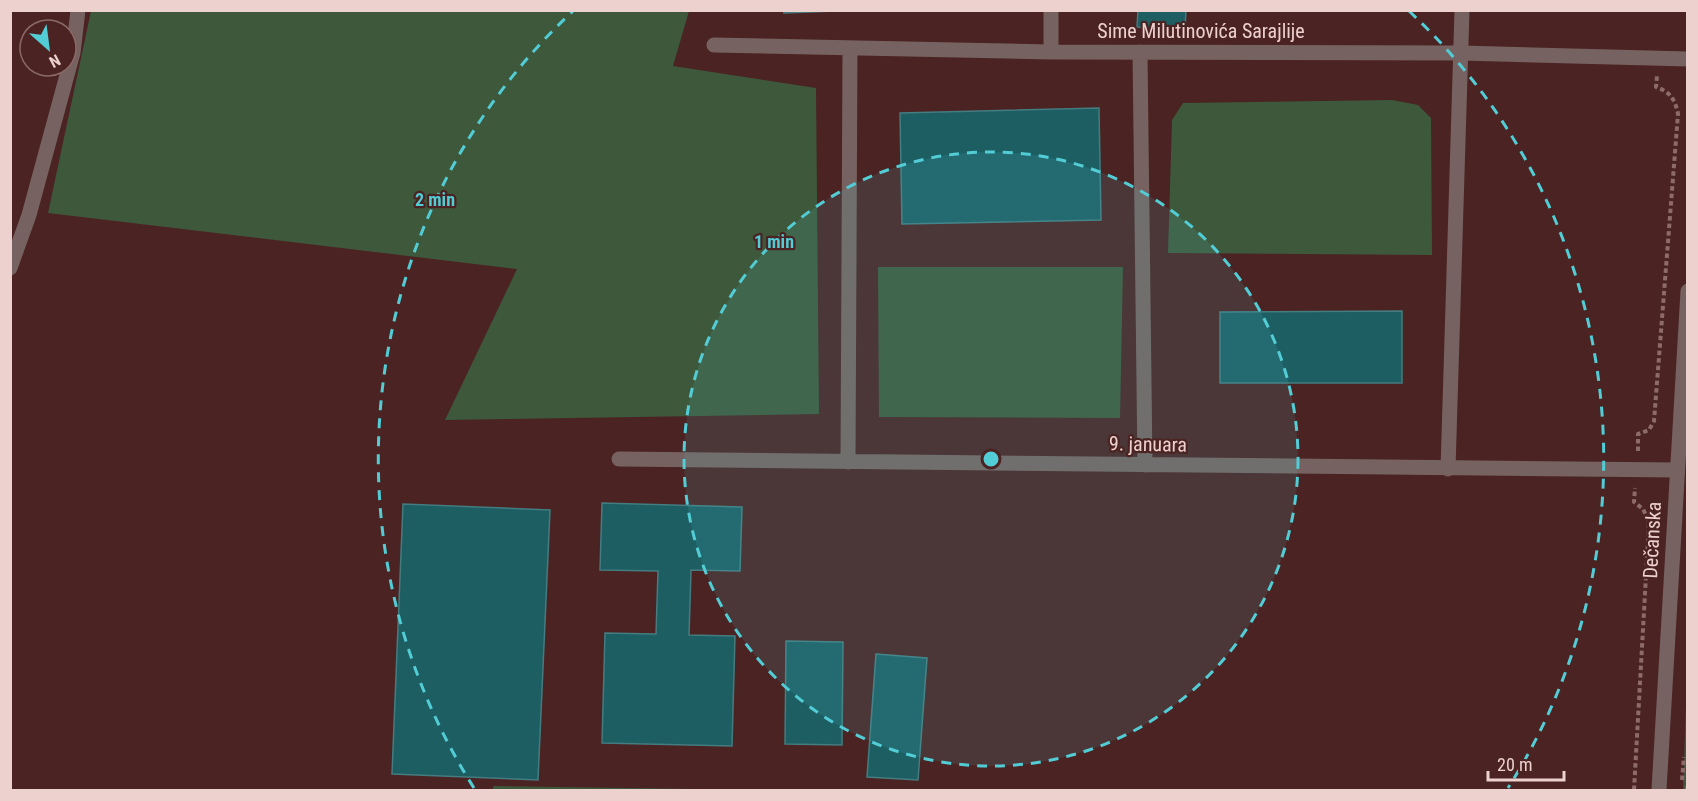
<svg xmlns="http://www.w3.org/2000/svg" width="1698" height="801" font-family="'Roboto Condensed',sans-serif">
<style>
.green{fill:#3e583c}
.building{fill:#1d5e63;stroke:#447c80;stroke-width:1.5}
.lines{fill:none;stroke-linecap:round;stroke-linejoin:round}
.path{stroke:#8d6b6a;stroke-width:4;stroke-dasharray:4.5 3;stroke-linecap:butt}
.minor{stroke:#766260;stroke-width:15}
.ring{fill:none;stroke:#52ccd5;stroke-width:3;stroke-dasharray:10 8}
.labels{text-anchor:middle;stroke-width:4.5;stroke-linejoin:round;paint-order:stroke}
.street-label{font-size:20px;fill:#ecd1cf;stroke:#4a2322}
.centre{fill:#52ccd5;stroke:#4a2322;stroke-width:3}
.ring-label{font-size:18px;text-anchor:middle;font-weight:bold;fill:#52ccd5;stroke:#4a2322;stroke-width:4.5;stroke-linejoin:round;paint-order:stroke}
</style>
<rect width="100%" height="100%" fill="#4a2322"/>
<path class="green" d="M91,11H689L673,66L816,88L819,414L445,420L517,269L48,213Z
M1392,100L1418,105L1431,118L1432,255L1168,253L1172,120L1183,103Z
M878,267H1123L1120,418L879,417Z
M1687,678L1688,790H1683Z
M494,786L766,790H492Z"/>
<path class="building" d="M783,10H861L784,13Z
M1138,10H1186L1185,29L1137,27Z
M1099,108L1101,220L902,224L900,113Z
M1402,311V383H1220V312Z
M602,503L742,507L740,571L691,570L689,635L735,636L732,746L602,743L605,633L656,634L658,571L600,570Z
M403,504L550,510L538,780L392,774Z
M786,641L843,642L842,745L785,744Z
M876,654L927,658L918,780L867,777Z"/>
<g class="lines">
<path class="path" d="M1638,451V434L1649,430L1654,421L1678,114C1675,100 1671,92 1656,87L1657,76
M1682,780L1684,757
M1634,790L1649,522L1643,509L1634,502L1635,488
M1687,790L1688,780"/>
<path class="minor" d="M1051,10V52
M714,45L1051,52L1461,53L1688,59
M1140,52L1145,465
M10,268L29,215L73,53L78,10
M619,459L1677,470
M848,462L850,48
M1448,469L1462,10
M1659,790L1688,291"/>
</g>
<circle cx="991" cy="459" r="307" fill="#52ccd5" fill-opacity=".12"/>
<g class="ring">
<circle cx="991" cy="459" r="307"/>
<path d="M474 788A613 613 0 0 1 573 11M1409 11A613 613 0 0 1 1508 788"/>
</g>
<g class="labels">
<g class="street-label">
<text x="1201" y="38">Sime Milutinovića Sarajlije</text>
<text transform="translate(1148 444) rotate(1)" y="7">9. januara</text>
<text transform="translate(1652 540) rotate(-87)" y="7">Dečanska</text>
</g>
</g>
<circle cx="991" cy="459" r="9" class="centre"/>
<g class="ring-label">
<text x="435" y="206">2 min</text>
<text x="774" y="248">1 min</text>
</g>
<rect width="1698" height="801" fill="none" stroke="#ecd1cf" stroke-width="24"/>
<g transform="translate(48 48) rotate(152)"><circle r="28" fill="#4a2322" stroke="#8b6967" stroke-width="1.5"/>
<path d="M0-4.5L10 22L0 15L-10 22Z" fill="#52ccd5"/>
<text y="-9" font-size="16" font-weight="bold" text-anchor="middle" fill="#ecd1cf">N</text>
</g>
<path d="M1488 771v9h76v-9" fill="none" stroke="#ecd1cf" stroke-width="3"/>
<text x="1497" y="771" font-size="18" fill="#ecd1cf" stroke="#4a2322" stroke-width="4.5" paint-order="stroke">20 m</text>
</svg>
